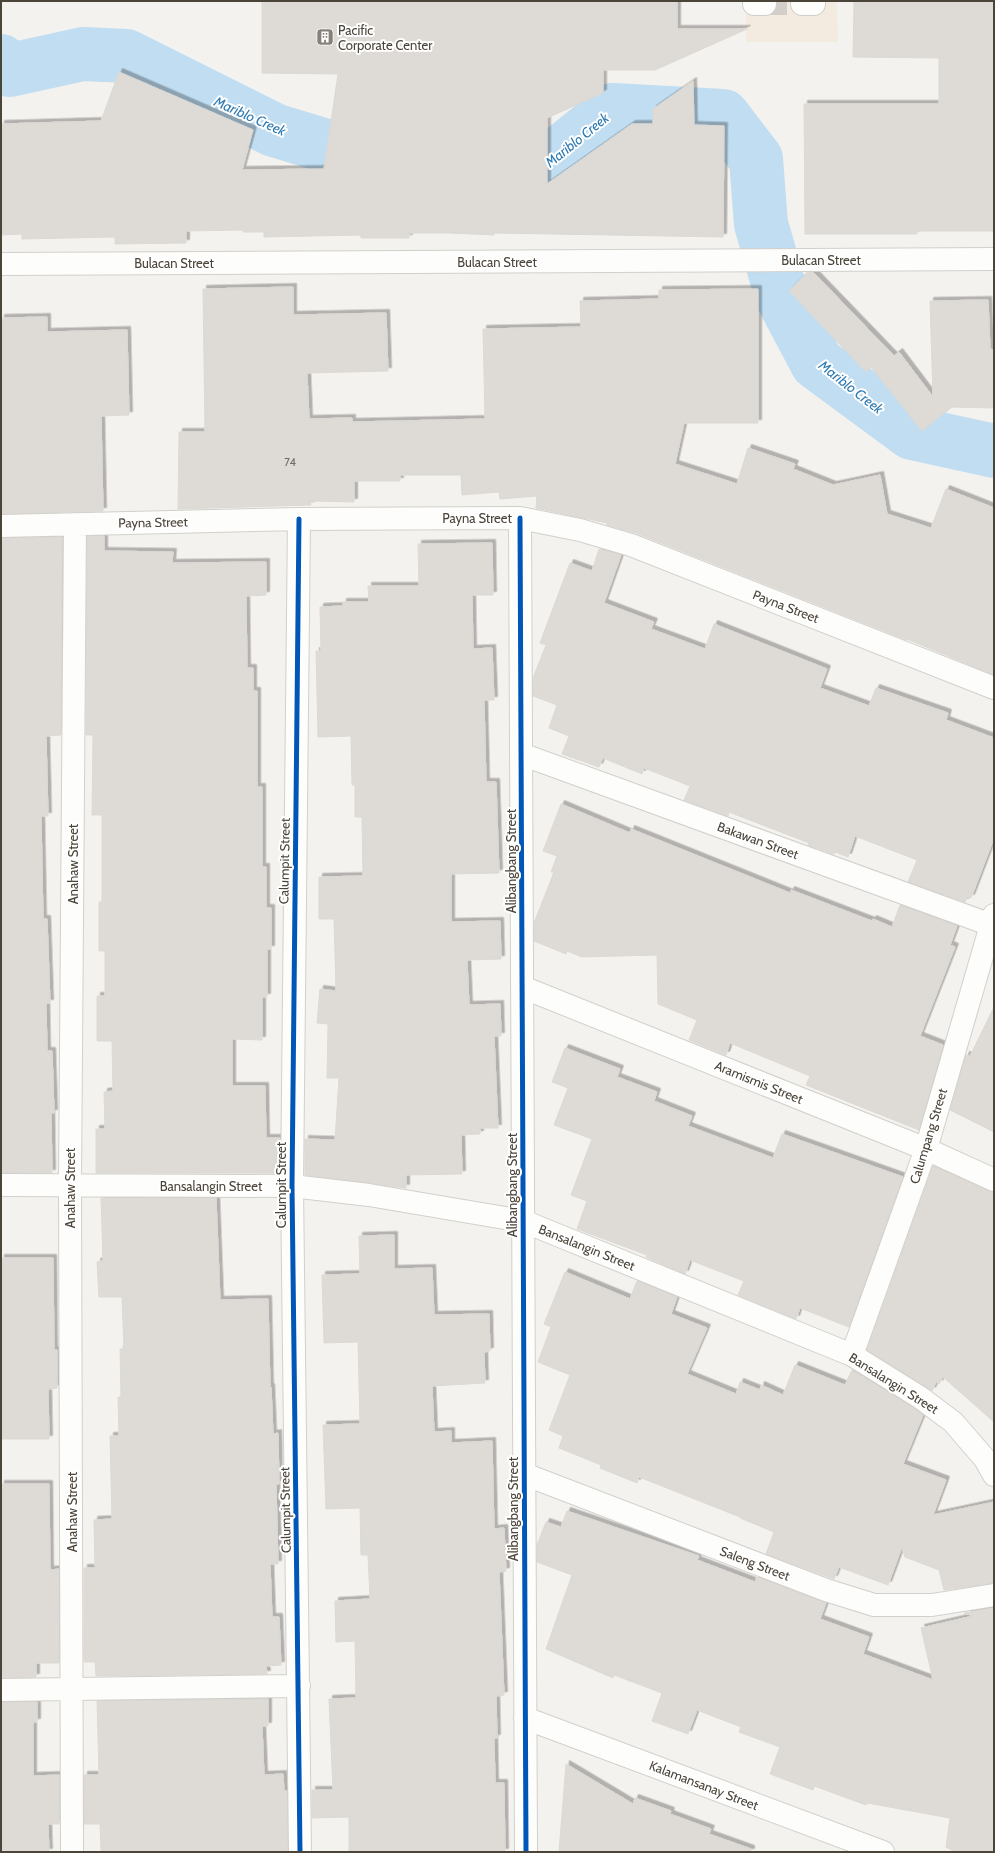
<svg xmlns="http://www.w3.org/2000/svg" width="995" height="1853" font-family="Cabin,sans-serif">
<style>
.commercial{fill:#f3ebdf}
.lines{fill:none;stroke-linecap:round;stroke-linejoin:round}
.river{stroke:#c0ddf1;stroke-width:54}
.building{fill:#dedbd6;stroke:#dcd9d4;filter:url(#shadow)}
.minor-tunnel{stroke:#d2cfca;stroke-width:22;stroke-dasharray:22 11;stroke-linecap:butt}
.minor-casing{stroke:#d2d0cb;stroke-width:24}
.minor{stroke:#fdfdfc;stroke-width:22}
.cycleway-casing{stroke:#fff;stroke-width:8}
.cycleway{stroke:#0057b8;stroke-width:5}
.labels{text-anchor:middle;stroke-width:4;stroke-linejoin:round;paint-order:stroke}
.number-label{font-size:11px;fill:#706a61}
.poi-label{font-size:13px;fill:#4b4439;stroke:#fff;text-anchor:start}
.street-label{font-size:13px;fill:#4b4439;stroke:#fff}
.water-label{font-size:14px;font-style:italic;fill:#2e7ab2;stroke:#fff}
</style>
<defs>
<filter id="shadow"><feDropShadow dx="3.5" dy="-3.5" stdDeviation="0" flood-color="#0004"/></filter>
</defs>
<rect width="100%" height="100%" fill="#f4f2ee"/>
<path class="commercial" d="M746,1H837L838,42H746Z"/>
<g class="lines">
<path class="river" d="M1,61L10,70L83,54L126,56L274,130L399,168
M485,192L505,197L613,110L723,116L756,159L761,224L782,297L817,363L912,433L994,451"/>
</g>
<path class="building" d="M262,1H677V29H747L655,70H603V93L547,118V184L632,124H653V109L693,81L694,125L724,126L723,237L494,233V235L449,233H409V238H361V235L264,237V232H243V230L186,231V243L115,244V237L22,239V234L1,235V124L101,121L119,72L253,130L242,170L324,169L338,74L262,73Z
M854,1H994V231H917V234H805L804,104H939V58L853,57Z
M808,272H813L894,356L899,352L933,397L930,301L988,300L990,349L994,350V408L952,407L922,431L871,367L866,372L789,291Z
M293,287V315L386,313L388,371L307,373L309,419L352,418V422L485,419L483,329L581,327L580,301L659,299V290L758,289V423H684L675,464L737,484L748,448L795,464L793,469L833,485L880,475L887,514L931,528L946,489L994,508V675L907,639V640L636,533L607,525V523L536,508L537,496L500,499L499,492L462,495L461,475H400V481H354V502L310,501L311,505L178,509L179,432H205L203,289Z
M47,317V332L127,330L129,415L101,416L103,511L1,514V318Z
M87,536H104V551L173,552L172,563L266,562V595L246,596L247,668H253V691H257V787H262V867H266V908H271V949H267V997H262V1040L232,1039V1086H265L266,1138H280V1173H96V1129H105L104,1092L113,1091L112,1041H97V996H105V951H99V902H102V815H92L93,735H86Z
M62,537L61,735L46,736L48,816H41L43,919H47L50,1003H46L47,1051H52L54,1113H51L52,1173H1V538Z
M492,543L493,595H472L473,649L492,648L494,700H484L486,782H496L499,873L451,874V922L500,921L501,959L467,960L469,1005L500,1004L501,1036H494L498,1128H480V1134L461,1135L462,1174L406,1175V1188L305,1175V1139L335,1140L339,1078H327L328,1024L317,1023L320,989L336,991L334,919H319V877L363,876L362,817H355V785H352L351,736L318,737L316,651H321L320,607L343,606V602H369L368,586H419L418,544Z
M599,549L621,555L604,603L654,622L651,629L705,649L714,624L827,669L820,688L869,706L876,688L948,713L946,720L994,738V838L971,898L967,897L965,902L908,882L917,860L855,836L848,857L835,852L834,854L808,845L809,843L729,812L728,816L684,800L690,786L644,768L642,774L603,758L599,767L562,754L569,736L549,728L557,705L533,696V678L546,645L540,643L570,563L592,571Z
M561,804L630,833L631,829L790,893L791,890L872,921L873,919L892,927L900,905L957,926L950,945L955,947L920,1036L943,1045L919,1130L806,1085L810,1076L730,1043L726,1055L689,1040L697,1020L658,1004L657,955L582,957L567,951L566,954L534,941V923L554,872H551L557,856L543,851Z
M994,1007V1132L950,1110L966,1055L970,1056Z
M565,1048L620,1069L617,1077L657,1092L654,1101L692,1116L688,1126L773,1158L782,1134L903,1177L849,1327L800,1308L796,1319L738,1295L744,1281L690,1260L685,1274L646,1257L647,1255L577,1229L587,1201L571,1195L592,1139L554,1125L568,1088L552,1082Z
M933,1166L994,1192V1422L943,1377L939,1384L936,1382L932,1391L867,1350Z
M101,1198H216L220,1300L268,1299L270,1388L271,1387L273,1434L278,1433L279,1484H276L278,1564H270L272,1617H279L281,1665L266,1666L267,1674L96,1676L95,1662H84V1568H95L94,1520L112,1519L110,1436H119L118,1397H121L120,1349H124L122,1297H99L97,1262L103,1261Z
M394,1235V1269L432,1268L434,1315L489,1314L490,1351L484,1352L485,1383L432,1386L434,1432L451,1431V1443L492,1441L494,1529L504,1528L506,1571L499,1572L504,1695L496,1696L497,1738H494L495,1783H504L505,1852H349V1817L312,1818V1790H333L329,1699L356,1698L355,1641L336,1642L335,1601L370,1599L368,1555H361L360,1508L326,1509L323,1425L360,1424L358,1342L324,1343L322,1275L360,1274L359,1236Z
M1,1258H53L54,1350H57V1388L48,1389L49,1439H1Z
M565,1272L630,1299L637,1281L677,1297L671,1314L707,1328L687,1374L736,1394L740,1382L760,1390L761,1385L783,1395L795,1365L845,1385L852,1370L914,1408L923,1415L903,1464L946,1480L933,1515L994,1502V1583L944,1590L939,1570L905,1557L902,1547L888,1585L839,1567L834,1579L766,1554L774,1532L740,1518V1517L639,1477L637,1483L600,1468L601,1465L559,1448L563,1436L549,1430L570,1375L538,1362L551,1327L544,1324Z
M1,1484H49L50,1570L59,1569V1663H36V1677L1,1678Z
M567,1511L699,1556L697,1560L755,1582L757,1577L826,1603L820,1619L869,1637L863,1654L933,1680L921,1628L973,1616L964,1613L994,1608V1852H955L946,1847L950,1818L867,1803L866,1805L814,1786L813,1790L770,1774L780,1747L739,1732L741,1727L697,1710L688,1734L652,1721L662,1693L614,1675L613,1678L546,1649L572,1575L537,1562V1545L546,1522L561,1527Z
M268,1699V1726H262L264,1775L283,1774L284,1791H287L288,1852H101L100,1824H84V1775H99L97,1701Z
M1,1702H37V1722H33V1776L59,1775V1824H48L49,1852H1Z
M566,1764L633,1804L635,1798L671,1811L670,1814L711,1829L709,1834L751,1849V1852H559Z"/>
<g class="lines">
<path class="minor-tunnel" d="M765,4H802"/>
<defs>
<path id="minor" d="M754,1V4H765
M802,4H814V1
M1,264L994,259
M520,518L526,1852
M299,519L292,1186L300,1852
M1,526L299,519L520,518L580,530L631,545L994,688
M521,754L994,926
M522,987L926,1149L994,1180
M1,1185L292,1186L369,1195L523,1221L852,1355L921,1398L953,1422L985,1459L994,1475
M852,1355L926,1149L994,915
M524,1474L826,1590L874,1605H932L994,1595
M1,1690L299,1686
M525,1718L883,1852
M72,1852L70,1184L75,524"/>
</defs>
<use href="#minor" class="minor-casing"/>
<use href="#minor" class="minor"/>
<defs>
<path id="cycleway" d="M520,518L526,1852
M299,519L292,1186L300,1852"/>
</defs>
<use href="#cycleway" class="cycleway-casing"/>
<use href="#cycleway" class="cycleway"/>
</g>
<defs>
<symbol id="building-square" viewBox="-11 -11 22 22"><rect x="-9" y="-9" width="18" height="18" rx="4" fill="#868178" stroke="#fff"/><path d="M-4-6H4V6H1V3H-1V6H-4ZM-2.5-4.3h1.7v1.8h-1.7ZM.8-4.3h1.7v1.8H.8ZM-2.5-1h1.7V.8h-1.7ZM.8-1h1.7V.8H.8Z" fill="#fff"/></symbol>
</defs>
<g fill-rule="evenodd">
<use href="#building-square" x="315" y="27" width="20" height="20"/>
</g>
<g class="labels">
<g class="number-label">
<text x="290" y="466">74</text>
</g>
<g class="poi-label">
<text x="338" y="35">Pacific<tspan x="338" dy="15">Corporate Center</tspan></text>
</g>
<g class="street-label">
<text x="821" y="265">Bulacan Street</text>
<text x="497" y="267">Bulacan Street</text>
<text x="174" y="268">Bulacan Street</text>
<text x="477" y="523">Payna Street</text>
<text transform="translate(153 522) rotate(-1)" y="5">Payna Street</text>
<text transform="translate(786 606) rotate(21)" y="5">Payna Street</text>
<text transform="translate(758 840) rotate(20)" y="5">Bakawan Street</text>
<text transform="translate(284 861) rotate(-89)" y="5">Calumpit Street</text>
<text transform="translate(511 861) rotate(-90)" y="5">Alibangbang Street</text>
<text transform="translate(73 864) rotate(-90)" y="5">Anahaw Street</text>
<text transform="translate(759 1082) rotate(22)" y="5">Aramismis Street</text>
<text transform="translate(928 1136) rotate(-73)" y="5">Calumpang Street</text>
<text transform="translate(281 1185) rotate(-90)" y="5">Calumpit Street</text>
<text transform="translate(512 1185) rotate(-90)" y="5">Alibangbang Street</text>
<text x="211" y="1191">Bansalangin Street</text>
<text transform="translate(70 1188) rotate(-90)" y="5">Anahaw Street</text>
<text transform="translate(587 1247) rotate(22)" y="5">Bansalangin Street</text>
<text transform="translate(894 1383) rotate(32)" y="5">Bansalangin Street</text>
<text transform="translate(513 1509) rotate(-90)" y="5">Alibangbang Street</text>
<text transform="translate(285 1510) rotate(-91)" y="5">Calumpit Street</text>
<text transform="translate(72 1512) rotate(-90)" y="5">Anahaw Street</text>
<text transform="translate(755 1563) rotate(21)" y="5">Saleng Street</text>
<text transform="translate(704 1785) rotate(21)" y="5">Kalamansanay Street</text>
</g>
<g class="water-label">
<text transform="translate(250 116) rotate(24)" y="5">Mariblo Creek</text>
<text transform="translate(577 140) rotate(-39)" y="5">Mariblo Creek</text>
<text transform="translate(851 387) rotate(38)" y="5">Mariblo Creek</text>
</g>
</g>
<rect width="995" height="1853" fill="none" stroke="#4b4439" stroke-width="4"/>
</svg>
